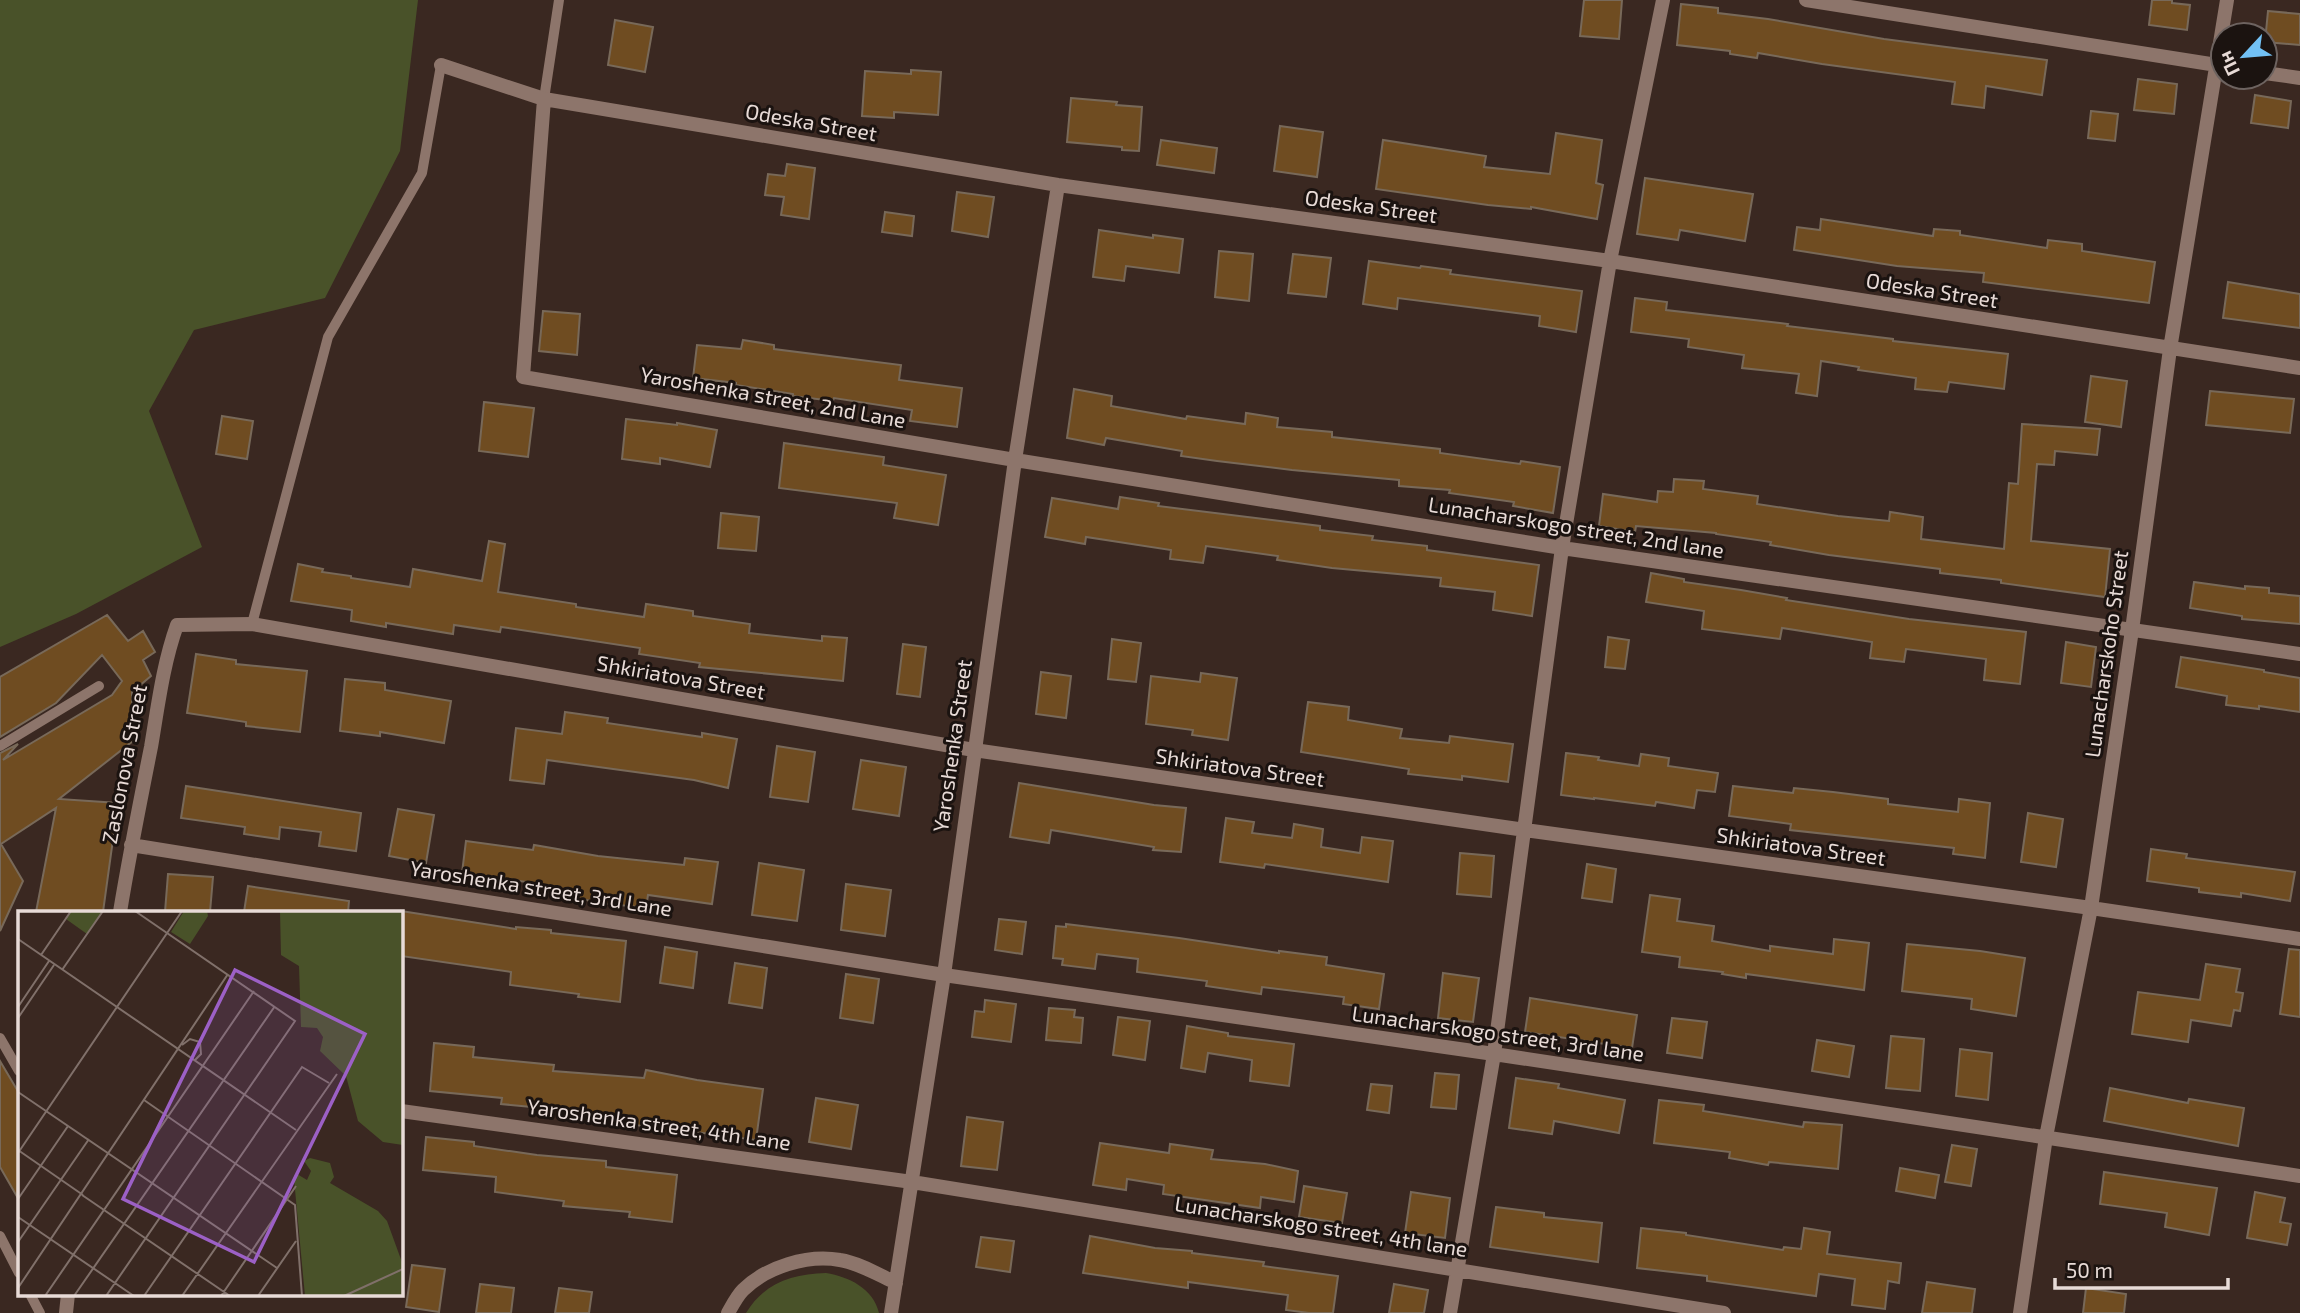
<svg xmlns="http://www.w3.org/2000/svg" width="2300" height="1313" font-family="'Exo 2',sans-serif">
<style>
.green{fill:#495229}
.building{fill:#6f4c21;stroke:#786959;stroke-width:2}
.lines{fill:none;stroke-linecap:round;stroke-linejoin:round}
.service{stroke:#8d756b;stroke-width:10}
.minor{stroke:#8d756b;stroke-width:14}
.labels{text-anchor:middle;stroke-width:6;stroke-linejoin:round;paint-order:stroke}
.street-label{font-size:21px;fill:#e8dbd7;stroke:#1b1310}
.inset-road{fill:none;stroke:#80706a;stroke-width:2}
.view{fill:#9c60c6;fill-opacity:0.15;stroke:#9c60c6;stroke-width:3.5}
.inset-edge{fill:none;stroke:#e8dbd7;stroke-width:3.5}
</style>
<rect width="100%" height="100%" fill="#3a2821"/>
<path class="green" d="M0,0H418L400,151L325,298L194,330L149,411L202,547L76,614L0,647Z
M826,1273C849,1277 873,1288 879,1313H746C764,1283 792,1274 826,1273Z"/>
<path class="building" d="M1584,0H1622L1619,39L1580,36Z
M2152,0H2172V3L2190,5L2187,30L2149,25Z
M1681,4L1718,8V13L1768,19L1884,39L2047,60L2042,95L1986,86L1984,108L1952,104L1955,82L1822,64L1758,53L1757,58L1730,54V51L1677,45Z
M2268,11L2300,14V45L2265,42Z
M615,20L653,27L645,72L608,65Z
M911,70L941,72L938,115L894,112V118L862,116L865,71L911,74Z
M2138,79L2177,84L2174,114L2134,110Z
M2255,95L2291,101L2288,128L2251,123Z
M1071,98L1117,102L1116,105L1142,107L1139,151L1122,150V147L1067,142Z
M2091,111L2118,114L2115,141L2088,138Z
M1280,126L1323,132L1317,177L1274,171Z
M1556,133L1602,140L1596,183L1603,185L1597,219L1531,207V209L1488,205L1376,189L1383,140L1486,156L1484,167L1550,174Z
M1161,140L1217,148L1214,173L1157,165Z
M787,164L815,168L809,219L781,215L784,197L765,195L768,174L785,176Z
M1645,178L1753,194L1745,241L1680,230L1678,240L1637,234Z
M957,192L994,197L988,237L952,231Z
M885,212L914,216L912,236L882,232Z
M1821,219L1933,236L1934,229L1960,231V235L2047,248L2048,240L2082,244V251L2155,262L2149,303L1983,282L1984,273L1897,266L1794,250L1797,227L1820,230Z
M1099,230L1153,238V235L1183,239L1179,273L1126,266L1124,281L1093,277Z
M1219,251L1253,254L1249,301L1215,297Z
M1293,254L1331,258L1326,297L1288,293Z
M1369,261L1420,268L1421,266L1451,270L1450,274L1582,291L1576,332L1539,326L1540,316L1398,298L1397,309L1363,304Z
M2228,282L2300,294V328L2223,318Z
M1635,298L1667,302L1666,310L1788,324L1787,326L1893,339V341L2008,354L2004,389L1949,382L1947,392L1915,389L1916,378L1858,370L1859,367L1821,361L1817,396L1796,393L1799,374L1742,368L1744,355L1688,347L1689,339L1631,332Z
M543,311L580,314L577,355L539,351Z
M743,340L774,345V349L901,365L899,380L962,388L957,427L910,421L912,410L834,398L833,401L793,396V394L736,385V383L693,378L697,345L741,349Z
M2091,376L2127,381L2121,427L2085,422Z
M1074,389L1112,396L1111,406L1186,419L1187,416L1245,424L1246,413L1278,418L1277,427L1332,432V437L1440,449V453L1520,464L1521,461L1560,467L1553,513L1513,506L1514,502L1449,493L1450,490L1399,486V480L1292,470L1217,461L1181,456L1182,451L1106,438L1104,445L1067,438Z
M2210,391L2294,399L2290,433L2206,425Z
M484,402L534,408L528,457L479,451Z
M222,416L253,421L247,459L216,454Z
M626,419L677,425V423L717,430L710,467L660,458V464L622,459Z
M2022,424L2100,429L2097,455L2055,451L2054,465L2037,464L2031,541L2110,549L2105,597L2001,583V580L1940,573V569L1829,555L1770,545L1771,542L1716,534V533L1636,526L1635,532L1599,526L1603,494L1657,502L1658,491L1673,492L1674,479L1704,481L1703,489L1758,496L1757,504L1838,516L1889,521L1890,512L1923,517L1921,539L2004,549L2009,483L2018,484Z
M784,443L884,457L883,465L946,475L938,525L894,518L897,503L779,488Z
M1120,497L1159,503L1158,506L1320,526V530L1373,536L1372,540L1427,546V550L1539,565L1532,616L1493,610L1495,592L1440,586L1441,578L1332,568L1277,560L1278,556L1206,546L1203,563L1170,559L1171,550L1086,537L1085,544L1045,537L1052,498L1118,509Z
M721,513L759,517L756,551L718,548Z
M489,541L505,544L498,592L576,604V607L644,617L646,604L693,611V616L750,624L749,633L822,641V636L847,638L843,681L699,667L700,663L639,654L640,648L501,627L500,632L454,625L453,634L386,623V627L351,621L352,610L291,601L298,564L323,569L322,572L351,576V578L410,587L413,569L482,581Z
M1651,573L1684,579V582L1741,590L1787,598L1786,600L1909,619L2026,632L2020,684L1984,680L1986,659L1906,649L1904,662L1870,658L1872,642L1782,628L1780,639L1702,629L1704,611L1646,602Z
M2194,582L2245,589V586L2269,588V593L2300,596V624L2242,619V616L2190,608Z
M107,615L128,641L143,631L155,652L143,660L151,676L132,692L133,741L59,799L118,803L103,912H36L56,808L1,844L23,881L0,931V753L18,744L3,760L112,695L122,681L102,655L56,703L0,737V677Z
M1608,637L1629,640L1625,669L1605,667Z
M1112,639L1141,643L1136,682L1108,679Z
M2066,642L2096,647L2091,687L2061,683Z
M903,644L926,647L920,697L897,694Z
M196,654L236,660V664L307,671L300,732L246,726V722L187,713Z
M2181,657L2264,670V672L2300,678V712L2259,706V709L2226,705L2227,696L2176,687Z
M1041,672L1071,676L1066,718L1036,714Z
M1201,673L1237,678L1228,740L1192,735L1193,730L1146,724L1151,676L1200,682Z
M345,679L385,683V690L451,701L444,743L380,732V736L340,731Z
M1308,702L1349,707L1348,720L1402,729L1400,738L1449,743L1450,736L1513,744L1508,782L1462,776V780L1408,774L1409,769L1301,752Z
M565,712L608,718L607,723L702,737V733L737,739L728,788L694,780L547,760L544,784L510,780L516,728L562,734Z
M777,746L815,752L808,802L770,797Z
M1566,753L1599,757L1598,760L1639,766L1641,754L1669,758L1668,766L1718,773L1715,792L1697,790L1694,808L1656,802L1655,806L1594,798V799L1561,795Z
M861,760L906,767L899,816L853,809Z
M1019,783L1154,805L1186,808L1181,852L1153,850L1154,847L1051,830L1049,843L1010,837Z
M186,786L361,813L356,851L319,846L321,832L280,827L279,839L244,834L245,827L181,818Z
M1733,786L1793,793L1794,788L1833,792L1888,799V804L1958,812L1959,799L1990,803L1985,858L1953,854L1954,848L1790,830L1791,824L1729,816Z
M398,809L434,815L426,863L389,856Z
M2028,813L2063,819L2056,867L2021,862Z
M1226,818L1254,822L1252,833L1292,838L1294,824L1323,829L1321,847L1360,853L1362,837L1393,841L1388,882L1265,864L1264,868L1220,862Z
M466,841L533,850L534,845L598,856L684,865L685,858L718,862L712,904L648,895L646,908L601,903L526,888L527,882L462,873Z
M2151,849L2187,854L2186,858L2295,872L2290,901L2241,893V897L2199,892V888L2147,881Z
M1460,853L1494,856L1491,897L1457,894Z
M759,863L804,870L797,921L752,915Z
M1587,864L1616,869L1612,902L1582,898Z
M168,874L213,877L210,912H165Z
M846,884L891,890L885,936L841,930Z
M248,886L349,901L348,912H244Z
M1650,895L1680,899L1677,921L1714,926L1712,941L1770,951V946L1833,954L1834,939L1869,943L1864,990L1746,974V978L1722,974L1723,972L1679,967L1680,957L1642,952Z
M401,911L516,929V927L551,930V933L626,941L620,1002L578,997L579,994L510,985L511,972L401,956Z
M999,919L1026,922L1022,954L995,950Z
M1066,924L1179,938L1279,953V951L1327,957L1326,965L1384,974L1379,1009L1343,1004L1344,997L1262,987L1261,994L1206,986L1207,981L1137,972L1138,959L1097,954L1095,969L1062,965L1063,959L1053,958L1056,926L1066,927Z
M1907,944L1980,951L2025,958L2016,1016L1971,1009L1972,999L1902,991Z
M665,947L697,952L693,988L660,983Z
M2289,949L2300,950V1017L2280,1014Z
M735,963L767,968L762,1008L729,1003Z
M2206,964L2240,969L2236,992L2243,993L2240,1011L2234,1010L2231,1026L2191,1020L2188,1042L2132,1034L2138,992L2200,1000Z
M1443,973L1479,978L1473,1022L1438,1018Z
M846,974L879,979L873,1023L840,1018Z
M1530,998L1637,1015L1632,1048L1525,1032Z
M985,1000L1016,1004L1011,1042L972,1037L975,1011L984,1012Z
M1049,1008L1075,1010L1074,1017L1083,1018L1081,1043L1046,1040Z
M1118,1017L1150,1021L1145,1060L1113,1055Z
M1672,1018L1707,1022L1702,1058L1667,1053Z
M1187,1026L1228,1033V1036L1294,1044L1289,1086L1250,1081L1252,1060L1208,1053L1205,1072L1181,1068Z
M1891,1036L1924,1039L1920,1091L1886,1088Z
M1817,1040L1854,1046L1849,1077L1812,1071Z
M434,1043L474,1047L473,1057L554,1065L553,1071L644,1078L646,1070L697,1080L763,1089L756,1140L688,1131L687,1134L636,1125V1123L562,1117L563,1110L501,1104L502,1098L430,1091Z
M1960,1049L1992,1053L1988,1100L1956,1096Z
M0,1061L19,1093V1200L0,1167Z
M1435,1073L1459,1075L1456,1109L1431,1107Z
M1516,1078L1559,1084L1558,1088L1625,1100L1619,1133L1554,1121L1552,1134L1509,1128Z
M1371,1084L1392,1086L1389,1113L1367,1110Z
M2110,1088L2188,1103L2189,1099L2244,1108L2238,1146L2104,1121Z
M816,1098L858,1105L851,1149L809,1142Z
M1659,1100L1704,1105L1703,1111L1803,1127L1804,1122L1842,1125L1838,1169L1769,1162L1768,1165L1729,1158L1730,1152L1654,1143Z
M967,1117L1003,1122L997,1170L961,1166Z
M426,1137L474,1142V1146L537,1155L606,1161V1167L677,1175L672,1222L629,1217L630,1212L563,1206L564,1201L495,1192L496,1177L423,1170Z
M1100,1143L1169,1153L1170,1144L1213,1150L1211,1159L1265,1164L1298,1171L1294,1202L1261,1197L1260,1208L1163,1194L1164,1185L1127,1179L1126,1190L1093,1185Z
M1952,1145L1977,1149L1971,1186L1945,1182Z
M1900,1168L1939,1175L1935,1198L1896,1191Z
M2104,1172L2217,1188L2209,1235L2165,1227L2167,1213L2100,1204Z
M1304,1186L1347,1193L1342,1223L1299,1217Z
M1411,1192L1450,1198L1445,1238L1405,1233Z
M2255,1192L2285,1198L2280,1222L2291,1224L2287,1245L2247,1238Z
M1496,1207L1544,1213V1217L1602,1223L1598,1262L1490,1247Z
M1641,1228L1686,1233V1235L1783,1250L1784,1247L1801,1249L1804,1228L1830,1232L1827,1254L1901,1263L1899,1283L1888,1281L1885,1309L1852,1305L1855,1279L1819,1274L1816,1296L1707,1281V1276L1637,1268Z
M1090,1236L1155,1248L1192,1251V1253L1264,1262L1263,1266L1338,1276L1333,1313H1309L1286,1310L1288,1295L1188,1282V1288L1083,1273Z
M981,1237L1014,1241L1010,1272L976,1267Z
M412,1265L445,1269L439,1312L406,1307Z
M1927,1282L1975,1289L1972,1313H1922Z
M480,1284L514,1288L511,1313H476Z
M1394,1284L1428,1290L1424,1313H1389Z
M559,1288L592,1292L589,1313H555Z
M2086,1288L2126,1294L2124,1313H2083Z"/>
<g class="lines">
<path class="service" d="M544,99L559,0
M252,624L328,337L422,173L441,65
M0,746L99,686
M0,1038L19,1071
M0,1236L19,1273
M30,1294L40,1313"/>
<path class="minor" d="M1806,0L2223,66
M441,65L544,99L1058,185L1610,261L2300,368
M2265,73L2300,78
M544,99L523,377L1015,460L1562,548L2300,654
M131,845L944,975L1494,1054L2300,1176
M120,912C129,857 140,802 151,747C158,706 163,664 177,625L252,624L974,750L1525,830L2091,908L2300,939
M401,1111L912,1182L1724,1313
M66,1313L68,1294
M728,1313C732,1306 737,1296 743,1290C766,1267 808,1254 840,1260C859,1263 879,1275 896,1283
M891,1313L944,975L1015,460L1058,185
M1450,1313L1494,1054L1562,548L1610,261L1663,0
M2020,1313L2046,1137L2091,908L2132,630L2170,349L2227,0"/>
</g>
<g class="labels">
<g class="street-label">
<text transform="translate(811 123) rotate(10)" y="7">Odeska Street</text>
<text transform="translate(1371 207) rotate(8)" y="7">Odeska Street</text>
<text transform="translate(1932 291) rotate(9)" y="7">Odeska Street</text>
<text transform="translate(773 398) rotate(10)" y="7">Yaroshenka street, 2nd Lane</text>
<text transform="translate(1576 528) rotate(9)" y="7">Lunacharskogo street, 2nd lane</text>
<text transform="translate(2107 654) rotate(-82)" y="7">Lunacharskoho Street</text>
<text transform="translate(681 678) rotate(10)" y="7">Shkiriatova Street</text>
<text transform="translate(953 746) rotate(-82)" y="7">Yaroshenka Street</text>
<text transform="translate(125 764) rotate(-79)" y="7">Zaslonova Street</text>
<text transform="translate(1240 768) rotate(8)" y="7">Shkiriatova Street</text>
<text transform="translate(1801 847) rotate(8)" y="7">Shkiriatova Street</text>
<text transform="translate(541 889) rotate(9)" y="7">Yaroshenka street, 3rd Lane</text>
<text transform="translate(1498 1034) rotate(8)" y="7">Lunacharskogo street, 3rd lane</text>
<text transform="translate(659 1125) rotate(8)" y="7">Yaroshenka street, 4th Lane</text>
<text transform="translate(1321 1227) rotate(9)" y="7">Lunacharskogo street, 4th lane</text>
</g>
</g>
<g transform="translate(18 911)">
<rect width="385" height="385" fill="#3a2821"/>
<path d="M53,0H85L69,23L48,8ZM166,0H189L190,5L172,33L153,21ZM262,0H385V234L365,231L340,210L328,165L302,140L305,126L299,117L283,116L281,55L263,44ZM292,247L312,252L316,266L312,272L360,300L369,310L385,354V385H287L276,268L279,263L289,269L293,260L286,250Z" fill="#495229"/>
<path class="inset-road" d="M0,28L278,219M23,44L53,0M44,59L85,0M0,96L31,50M0,107L36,54M164,134L172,128L182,131L183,143L177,149M0,181L259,357M126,189L277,294L284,385M0,239L65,284M0,242L164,0M385,260V290M64,284L212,385M0,288L50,215M0,306L116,385M0,331L71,228M0,377L210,63M27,385L236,80M56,385L257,95M88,385L277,110L117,0M126,385L284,156L311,172M164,385L319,163M203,385L278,275M240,385L278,330M326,385L385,358"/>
<path class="view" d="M217,59L347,123L236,351L105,288Z"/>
<rect width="385" height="385" class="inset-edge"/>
</g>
<g transform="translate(2244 56) rotate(244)"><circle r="33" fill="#1b1310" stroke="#6d6360" stroke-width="2"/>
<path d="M0-5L12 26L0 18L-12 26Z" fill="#72c1f5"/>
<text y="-10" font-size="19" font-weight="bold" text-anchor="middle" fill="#e8dbd7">Пн</text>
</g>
<path d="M2055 1278v10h173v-10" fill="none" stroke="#e8dbd7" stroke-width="3.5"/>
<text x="2066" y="1278" font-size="21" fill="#e8dbd7" stroke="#1b1310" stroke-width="5" paint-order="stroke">50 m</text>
</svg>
